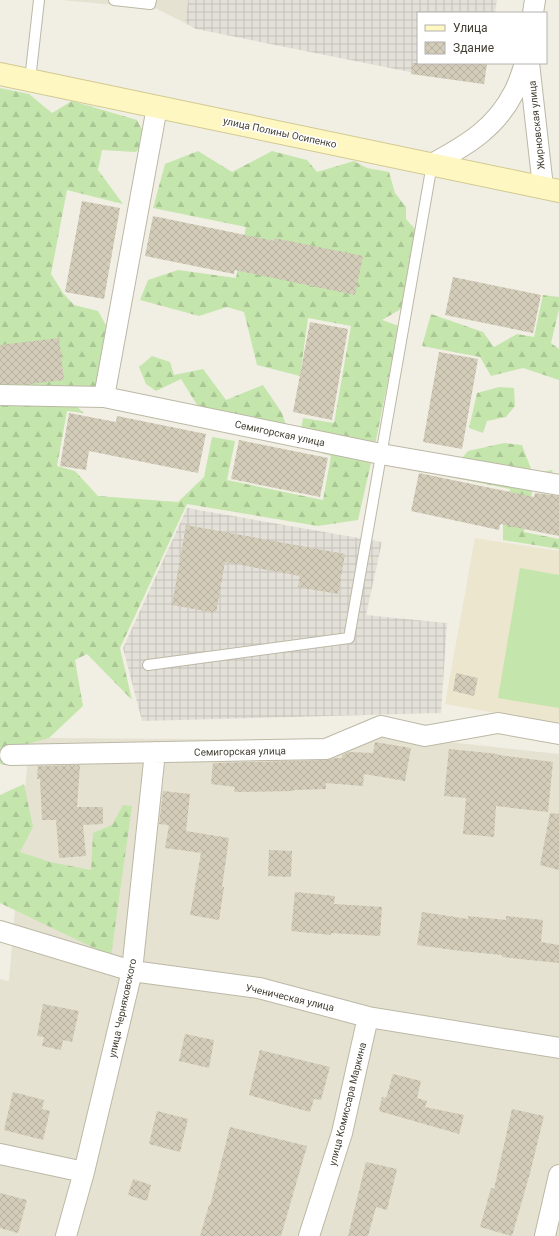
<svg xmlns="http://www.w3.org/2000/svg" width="559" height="1236" font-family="Roboto,sans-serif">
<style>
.residential{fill:#e5e2d1}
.industrial{fill:url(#industrial-grid)}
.education{fill:#ebe6cd}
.forest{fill:url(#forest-firs)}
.pitch{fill:#c4e6ac}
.building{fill:url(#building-cross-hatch)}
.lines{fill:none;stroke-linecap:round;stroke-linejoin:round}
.lane-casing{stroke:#bdb8a6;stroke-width:12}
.street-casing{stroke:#bdb8a6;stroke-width:22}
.secondary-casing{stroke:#d2c993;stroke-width:24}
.lane{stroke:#fff;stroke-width:10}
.street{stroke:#fff;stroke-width:20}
.secondary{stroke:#fef7c1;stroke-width:22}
.labels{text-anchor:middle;stroke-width:3;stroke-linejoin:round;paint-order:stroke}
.street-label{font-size:10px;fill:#433f33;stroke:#fff}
</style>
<defs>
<pattern id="industrial-grid" width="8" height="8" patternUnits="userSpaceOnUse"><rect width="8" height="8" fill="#e3e0d8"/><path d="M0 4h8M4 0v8" fill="none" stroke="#c4c1ba"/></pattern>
<pattern id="forest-firs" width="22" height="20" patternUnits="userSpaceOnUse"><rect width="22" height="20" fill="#c4e6ac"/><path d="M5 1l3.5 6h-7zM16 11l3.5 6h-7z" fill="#aac694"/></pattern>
<pattern id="building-cross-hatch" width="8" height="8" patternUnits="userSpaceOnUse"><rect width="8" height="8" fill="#d3ccb9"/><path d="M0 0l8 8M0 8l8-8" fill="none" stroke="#b6b0a0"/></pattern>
</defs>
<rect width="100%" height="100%" fill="#f1efe3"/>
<path class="residential" d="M62,0H188L185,23L157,9Z
M426,730L449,742L559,754V1236H0V979L9,981L29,743L49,738L325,740Z"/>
<path class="industrial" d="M188,0H497L495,13H418V63H487L484,84L440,78L196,29L185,23Z
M187,508L382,542L366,615L447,623L441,713L142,721L123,648Z"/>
<path class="education" d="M475,538L559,551V724L445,704Z"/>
<path class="forest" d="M0,88L29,94L52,113L72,101L137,120L146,137L136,152L102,150L98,170L123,204L67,190L51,274L63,293L74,305L98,311L112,336L97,390L76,406L84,413L67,411L57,466L75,471L98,496L178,502L204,477L212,437L235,441L227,480L323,500L331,456L299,445L303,418L334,423L351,326L308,318L300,376L257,365L244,312L227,307L199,316L140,300L148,280L178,270L236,278L246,227L153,208L165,164L198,151L232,172L272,151L307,160L317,172L354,161L367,168L389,172L395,193L406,207V219L416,230L401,309L382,320L399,326L375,445L358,457L371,463L358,520L318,526L187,504L120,648L132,700L87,654L75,660L83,706L49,738L13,748L6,765L0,764Z
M543,295L559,297V309L551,343L559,349V380L523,368L491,376L480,357L422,346L431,314L483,332L494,347L517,334L534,337Z
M152,356L170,362L174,375L203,369L226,400L263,385L282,413L288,431L202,413L181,379L156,391L146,384L139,367Z
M499,387L514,388L515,406L506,417L487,421L483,433L469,428L477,393Z
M504,443L522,445L533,474L552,470L556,482L533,488L524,532L559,539V549L503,540V524L510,489L451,477L450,472L468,451Z
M24,784L33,827L20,852L50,862L91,870L93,833L112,825L123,805L132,806L111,956L0,903V795Z"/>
<path class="pitch" d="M520,568L559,575V708L498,698Z"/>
<path class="building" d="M412,63H487L484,84L411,74Z
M82,201L120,208L104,299L65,292Z
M153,216L274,241V238L363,256L355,295L235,270L234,274L145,256Z
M453,277L541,295L533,333L445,315Z
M310,322L348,329L332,420L293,412Z
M59,338L64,380L29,384H0V345Z
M439,352L478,359L462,449L423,442Z
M69,413L116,422L117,416L206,434L198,473L89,451L86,470L60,466Z
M239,440L328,458L320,497L231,479Z
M419,473L534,497L535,493L559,496V536L500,524L499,530L411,511Z
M186,525L345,554L338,594L298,587L300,576L225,562L216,613L172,605Z
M456,673L478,678L474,696L453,691Z
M375,742L411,748L405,781L364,774L363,786L326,783V789L294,790V791L234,792L235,787L211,784L213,763L326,760L335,758H342V755L349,752L373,753Z
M449,749L498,754V755L553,762L548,812L496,806L494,837L463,834L466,798L444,796Z
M80,765L77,807H103V824L83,825L86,856L59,858L56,820H42L40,779H37L38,766Z
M163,791L190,794L186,831L229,838L222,887H224L219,920L190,915L201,853L165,848L169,825L159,824Z
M550,813L559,814V870L540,865Z
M269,850L292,851L291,877L268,876Z
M295,892L335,896L334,904L382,907L380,936L331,933V935L291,931Z
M422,912L468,919V916L506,920V916L543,920L541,942L559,945V963L502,957V955L461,951L417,945Z
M43,1004L79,1011L72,1042L63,1040L61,1050L42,1046L44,1037L37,1036Z
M185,1034L214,1040L209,1068L179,1061Z
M260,1050L330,1067L321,1100L314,1099L310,1112L249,1095Z
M393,1074L421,1081L417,1098L427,1101L425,1107L464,1115L459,1134L379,1111L382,1097L386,1098Z
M13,1092L44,1100L42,1109L50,1111L43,1140L4,1130Z
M512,1109L544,1116L530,1173L512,1236L480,1227L491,1188L494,1189Z
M157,1111L188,1119L180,1152L149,1144Z
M230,1127L307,1146L281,1236H200L209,1205L210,1206Z
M366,1162L397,1169L387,1210L376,1207L368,1236H348Z
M133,1179L151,1185L147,1201L128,1195Z
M0,1193L27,1200L18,1233L0,1228Z"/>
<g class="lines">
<defs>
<path id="lane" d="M114,0L150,4L151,0
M30,80L39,0
M148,665L349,638L432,164"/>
<path id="street" d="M533,13L535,0
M529,63L543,187
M432,164C467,145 496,128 514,92C519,83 522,72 525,63
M0,395L104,397L381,454L559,485
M104,397L157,107
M10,755L326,749L381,726L425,736L498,723L559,734
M0,931L132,971L259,988L368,1017L559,1048
M0,1154L84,1172
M66,1236L84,1172L132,971L155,752
M309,1236L342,1133L368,1017
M545,1236L559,1175"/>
<path id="secondary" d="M0,74L559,191"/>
</defs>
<use href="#lane" class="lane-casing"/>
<use href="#street" class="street-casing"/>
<use href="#secondary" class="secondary-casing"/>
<use href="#lane" class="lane"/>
<use href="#street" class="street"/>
<use href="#secondary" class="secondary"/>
</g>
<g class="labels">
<g class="street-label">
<text transform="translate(536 125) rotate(-96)" y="4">Жирновская улица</text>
<text transform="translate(280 132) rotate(12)" y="4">улица Полины Осипенко</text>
<text transform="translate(280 433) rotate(12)" y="4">Семигорская улица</text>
<text transform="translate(240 751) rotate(-1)" y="4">Семигорская улица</text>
<text transform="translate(290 997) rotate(13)" y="4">Ученическая улица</text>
<text transform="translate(122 1008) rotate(-78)" y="4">улица Черняховского</text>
<text transform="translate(347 1104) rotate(-76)" y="4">улица Комиссара Маркина</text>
</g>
</g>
<rect x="417" y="12" width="130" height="52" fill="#ffffff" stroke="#b4b2ad"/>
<rect x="425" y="25" width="20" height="6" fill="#fef7c1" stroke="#b4b2ad"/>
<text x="453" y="32" font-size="12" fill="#433f33">Улица</text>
<rect x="425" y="42" width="20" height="12" fill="url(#building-cross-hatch)" stroke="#b4b2ad"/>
<text x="453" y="52" font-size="12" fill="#433f33">Здание</text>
</svg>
